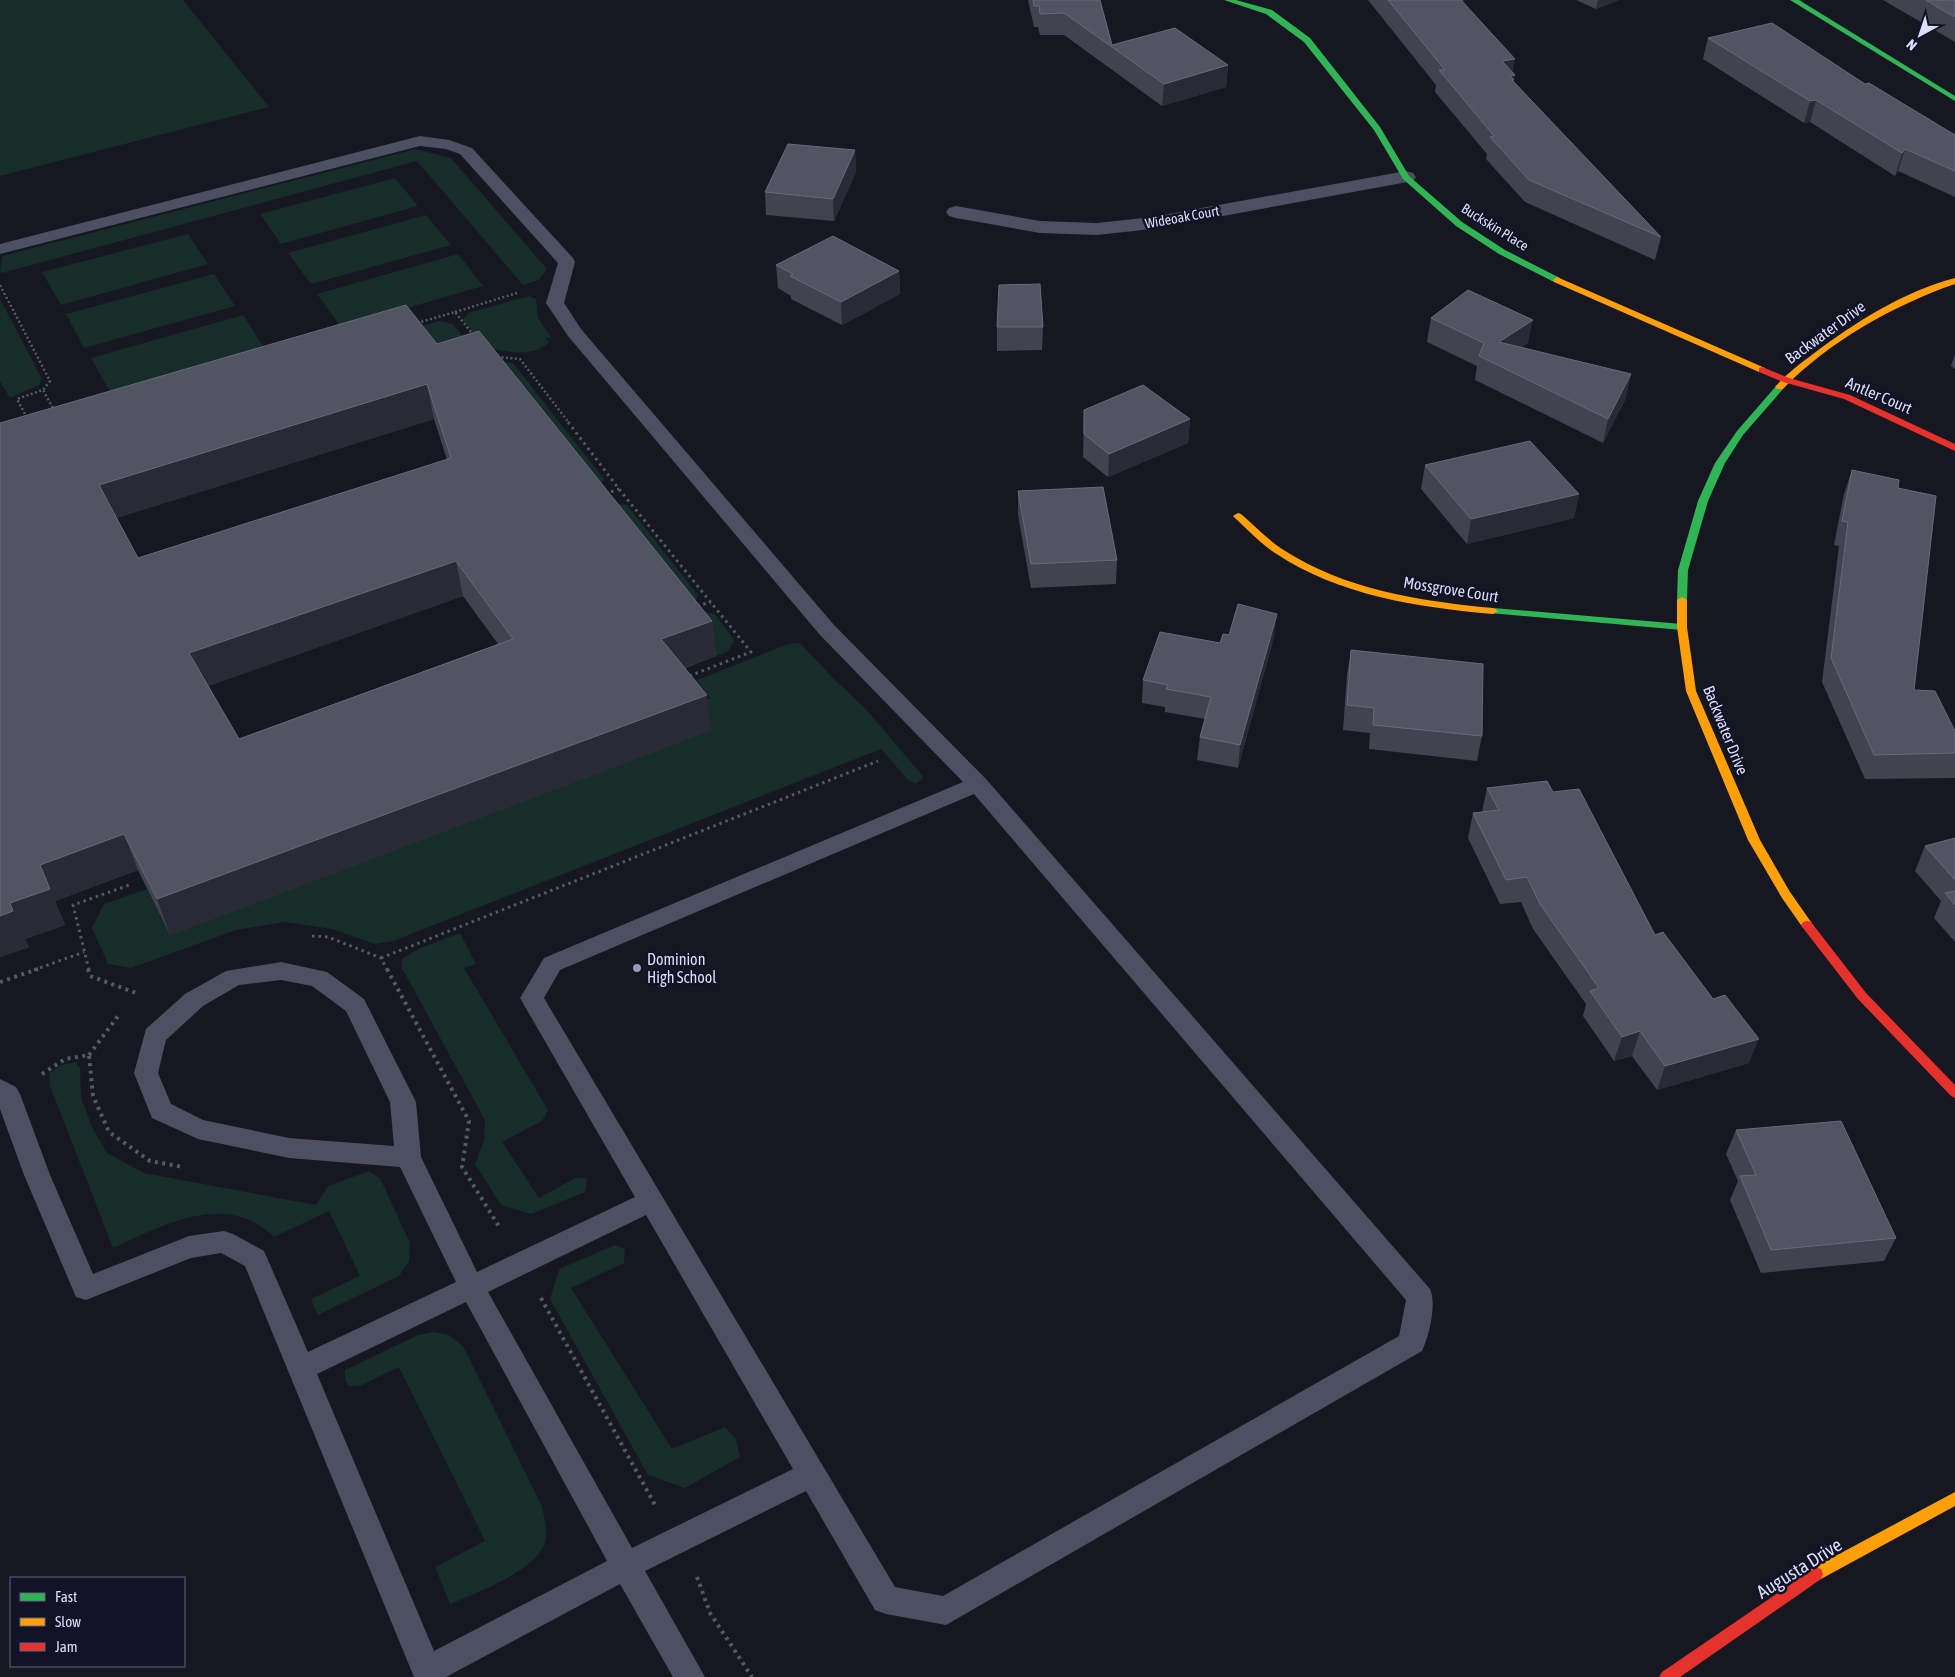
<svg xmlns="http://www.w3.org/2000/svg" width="1955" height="1677" font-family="'Asap Condensed',sans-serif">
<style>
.green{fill:#162d29}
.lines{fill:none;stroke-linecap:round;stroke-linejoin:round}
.path-far2{stroke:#4d5d64;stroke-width:2.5;stroke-dasharray:2 2.5;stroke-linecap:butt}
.path-far1{stroke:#4d5d64;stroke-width:3;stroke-dasharray:2.5 4;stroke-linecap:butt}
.path{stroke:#4d5d64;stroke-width:4;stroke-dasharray:3 4.5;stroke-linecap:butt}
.lane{fill:#4d5062;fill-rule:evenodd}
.street{fill:#4d5062;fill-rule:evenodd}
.fast{fill:#30b455;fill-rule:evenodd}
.slow{fill:#ff9f0a;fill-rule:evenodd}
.jam{fill:#e5322d;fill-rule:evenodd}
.wall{fill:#424251;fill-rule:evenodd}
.shaded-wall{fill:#2a2a36}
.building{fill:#525363;stroke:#68697b;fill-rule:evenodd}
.poi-dot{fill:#9799b0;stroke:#121327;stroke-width:2}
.labels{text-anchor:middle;stroke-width:5;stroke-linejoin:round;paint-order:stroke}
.far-street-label{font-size:14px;fill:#dcdffc;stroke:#121327}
.street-label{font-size:16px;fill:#dcdffc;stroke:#121327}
.poi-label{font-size:16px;fill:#dcdffc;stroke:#121327;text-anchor:start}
.near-street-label{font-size:19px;fill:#dcdffc;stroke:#121327}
</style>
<rect width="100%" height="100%" fill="#171722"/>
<path class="green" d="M0,0H183L269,107L0,176Z
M416,149L451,158L547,269L539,280L523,285L417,161L2,273L0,272L2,256Z
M395,178L418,206L281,244L260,214Z
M426,215L451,245L311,284L288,253Z
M188,234L208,264L61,305L42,272Z
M458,254L483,286L341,327L317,294Z
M214,274L235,306L84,348L66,314Z
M529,296L536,299L538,318L551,337L546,338L549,342C532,359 506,351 486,348L463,320L468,313Z
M0,299L42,379L39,385L10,398L0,381Z
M243,315L265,349L111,393L91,358Z
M439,321L453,324L474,352L468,359L407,331Z
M501,361L513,363L604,479L599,487Z
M613,503L627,505L698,595L694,603Z
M697,611L715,614L734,640L729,651L716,656L684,616Z
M800,643L834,679L864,707L922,775L923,778L916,784L908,780L881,749L393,941L375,944L332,929L285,922L236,930L131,968L108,964L92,928L104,904L147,889L170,935L710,730L691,706L710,698L697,680L788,644Z
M460,933L476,964L464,968L548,1110L542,1121L502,1142L539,1198L575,1178H587L585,1192L531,1214L501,1205L475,1164L484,1141L485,1120L402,968V959L418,949Z
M75,1062L80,1068L81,1098L92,1127L107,1153L144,1173L316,1205L328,1186L369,1171L380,1178L410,1243L409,1261L399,1276L318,1315L311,1299L360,1276L329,1211L274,1237C227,1190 163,1225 113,1248L50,1086L49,1073L62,1065Z
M615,1245L625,1249L624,1263L571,1288L672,1449L725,1427L736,1439L740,1457L685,1488L648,1475L550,1299L559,1269Z
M433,1332L449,1335L463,1346L541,1504C544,1515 547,1527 546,1538C543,1569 475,1593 450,1604L435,1567L485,1541L399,1367L360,1386H349L345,1380V1370L418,1335Z"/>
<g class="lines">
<path class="path-far2" d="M0,285L50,381L43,390
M455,312L517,293
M417,323L455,312L475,337
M497,357L520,359L569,423
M27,418L17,399L43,390L54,410"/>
<path class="path-far1" d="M568,422L619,489L751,652L689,676
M605,494L619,489
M697,606L711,602
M312,936L328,937L381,958L387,970
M381,958L878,761
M34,970L84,952
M89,970L73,905L132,884"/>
<path class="path" d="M88,969L90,976L139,994
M387,969L469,1121L462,1167L500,1228
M0,982L38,969
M89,1055L118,1016
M42,1074L65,1059L89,1055L93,1096L109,1132L150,1161L183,1167
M541,1298L655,1505
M697,1577L710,1613L752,1677"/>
<path class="lane" d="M420,136L449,140L472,148L573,258L575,262L564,303L581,329L834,625L986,779L1430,1289C1437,1304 1429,1336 1422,1351L946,1625L886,1614L875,1610L806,1491L645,1571L705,1677H673L620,1584L446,1677H414L245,1266L221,1253L191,1258L86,1300L76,1297L24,1175L0,1109V1079L16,1087L20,1094L50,1175L93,1274L189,1236L224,1231L233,1234L264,1251L308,1352L456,1282L400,1167L289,1158L198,1139L152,1118L134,1073L146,1029L185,994L226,971L281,962L327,972L364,999L367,1005L416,1102L421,1157L477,1272L635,1197L520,998L544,958L963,782L820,635L568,336L546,303L558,263L460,154L446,149L420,146L0,254V244ZM974,794L1406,1300L1399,1336L943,1596L895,1587L544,998L560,970ZM281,980L312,986L346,1011L390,1102L394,1146L289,1138L203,1120L171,1104L158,1073L166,1040L203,1006L239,985ZM646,1215L793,1469L632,1548L488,1292ZM466,1302L607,1561L434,1651L317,1374Z"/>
<path class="street" d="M1406,171L1413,173L1416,177L1413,181L1152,229L1097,235L1040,233L956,218L949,216L946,212L949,208L956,206L1040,221L1097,223L1152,217Z"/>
<path class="fast" d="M1224,0H1236L1272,10L1310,38L1380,127L1409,176L1462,222L1505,250L1560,278V282H1554L1499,254L1456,226L1403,179L1374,130L1304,42L1266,14Z
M1790,0H1799L1955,96V101Z
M1780,384L1783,385V389L1743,435L1725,463L1708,501L1688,570L1687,600L1682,603L1678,602L1677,600L1678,570L1698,501L1715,463L1737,431L1777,385Z
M1493,608L1682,624L1687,627L1682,630L1489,613L1488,611Z"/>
<path class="slow" d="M1557,277L1765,368L1766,370L1765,372H1759L1554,282L1553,280Z
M1955,278V284C1894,305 1828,342 1783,389H1777L1775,387C1786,374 1800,364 1813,354C1856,322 1902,292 1955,278Z
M1238,513L1241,514C1255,526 1267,539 1282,549C1345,590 1419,601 1493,608L1498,611L1493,614C1417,607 1340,596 1275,553C1260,543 1248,530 1235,518L1233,516Z
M1682,597L1687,600V627L1696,691L1760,840L1790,892L1811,922L1813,925L1811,928H1803L1782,898L1748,840L1686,691L1677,627V600Z
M1955,1492V1506L1821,1579L1816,1581L1811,1579L1809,1574L1811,1569Z"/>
<path class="jam" d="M1762,367L1789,378L1850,395L1955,444V451L1844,399L1783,382L1759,372V368Z
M1807,921L1811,922L1866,993L1955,1085V1098L1951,1096L1858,999L1803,928L1801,925L1803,922Z
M1816,1567L1821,1569L1823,1574L1821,1579L1680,1677H1659L1662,1672Z"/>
</g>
<path class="wall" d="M1028,0H1100L1112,45L1228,65L1226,87L1162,106L1064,35H1040L1038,27H1034Z
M1368,0H1464L1463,2L1515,75L1513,82L1661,237L1655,260L1525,202L1486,159L1487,154L1435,92L1436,85Z
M1576,0H1619L1596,9Z
M1883,0H1955V42L1938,32Z
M1708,38L1865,84L1955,135V197L1898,171L1895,176L1810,122L1804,123L1703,59Z
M855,150L856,172L834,221L766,215L765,192Z
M776,265L899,271L900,294L842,325L791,299V296L778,288Z
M1431,318L1528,343L1522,347L1626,398L1603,443L1475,380L1477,366L1427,342Z
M997,327H1043L1042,350L997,351Z
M437,344L712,621L716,656L685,668L711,730L170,935L138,870L55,901L65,925L25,939L29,947L0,957V423ZM434,419L447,460L138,558L116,518ZM463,596L498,644L239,739L208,686Z
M1955,354V369L1951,366Z
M1084,410L1190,419L1188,443L1108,477L1083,457Z
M1425,465L1579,494L1574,518L1467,544L1421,489Z
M1852,470L1898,488L1914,690L1955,731V778L1865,779L1822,682L1839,546L1834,545L1844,494Z
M1018,491L1117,560L1116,584L1031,588L1018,515Z
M1229,635L1274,637L1238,768L1197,760L1200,737L1205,719L1165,712V707L1142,703L1143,680L1220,643Z
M1351,650L1482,736L1477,761L1369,749L1370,733L1343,730L1347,674Z
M1487,788L1553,792L1655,935L1749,1063L1657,1090L1632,1056L1614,1061L1583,1016L1586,1004L1533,929L1521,902L1500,904L1468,838L1473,813L1482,812Z
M1955,838V942L1934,918L1941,901L1915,871L1925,846Z
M1736,1130L1896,1238L1884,1261L1761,1273L1730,1200L1738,1181L1726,1154Z"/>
<path class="shaded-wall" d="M1598,0H1619L1596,9Z
M1515,59L1512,75H1515L1510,102L1502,61Z
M1228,65L1226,87L1162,106L1164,84Z
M1816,100L1810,122L1804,123L1810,101Z
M1905,149L1898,171L1895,176L1902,153Z
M855,150L856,172L834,221L833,199Z
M899,271L900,294L842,325L841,302Z
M1533,320L1528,343L1496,364L1499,342Z
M1631,374L1626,398L1603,443L1608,419Z
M427,384L434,419L110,520L99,485Z
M1190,419L1188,443L1108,477L1109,454Z
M1579,494L1574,518L1467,544L1471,519Z
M456,561L463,596L200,689L189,653Z
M1277,614L1274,637L1238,768L1240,745Z
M712,621L716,656L666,674L661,639Z
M707,695L711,730L170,935L157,899Z
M124,834L138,870L55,901L65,925L25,939L29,947L0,957V916L40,865Z
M1640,1031L1632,1056L1614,1061L1622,1037Z
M1759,1039L1749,1063L1657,1090L1665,1066Z"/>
<path class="building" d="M1033,0H1100L1112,45L1175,28L1228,65L1164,84L1064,13L1040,14L1039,6H1034Z
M1388,0H1461L1515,59L1502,61L1515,75L1510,76L1514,80H1512L1661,237L1529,180L1490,137L1494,136L1439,70H1445Z
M1926,0H1955V17L1944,11Z
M1772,23L1865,84L1869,83L1955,135V171L1905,149L1902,153L1816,100L1810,101L1708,38Z
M788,144L855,150L833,199L765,192Z
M833,236L899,271L841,302L790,276L793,274L776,265Z
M1040,284L1043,327H997L999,285Z
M1468,290L1533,320L1499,342L1631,374L1608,419L1479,356L1484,343L1431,318Z
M406,305L437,344L479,331L712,621L661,639L707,695L157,899L124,834L40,865L50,889L10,903L13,911L0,916V423ZM427,384L451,458L138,558L99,485ZM456,561L513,639L239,739L189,653Z
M1143,385L1190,419L1109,454L1084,434V410Z
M1530,441L1579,494L1471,519L1425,465Z
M1852,470L1899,480L1898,488L1936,496L1914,690L1935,691L1955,731V753L1874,755L1831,658L1848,522L1842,521Z
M1103,487L1117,560L1031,564L1018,491Z
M1238,604L1277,614L1240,745L1200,737L1211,697L1166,689L1168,685L1143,680L1160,632L1220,643L1223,634L1229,635Z
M1351,650L1483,664L1482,736L1373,725L1374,708L1347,705Z
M1547,781L1553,792L1579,789L1655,935L1663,932L1713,999L1725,995L1759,1039L1665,1066L1640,1031L1622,1037L1590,991L1599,988L1540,904L1527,877L1506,880L1473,813L1499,810L1487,788Z
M1955,838V880L1925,846Z
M1955,891V905L1945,893Z
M1841,1121L1896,1238L1771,1250L1740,1176L1756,1175L1736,1130Z"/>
<circle class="poi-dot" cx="637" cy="968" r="5"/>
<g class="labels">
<g class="far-street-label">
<text transform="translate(1182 217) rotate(-10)" y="5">Wideoak Court</text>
<text transform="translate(1495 227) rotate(32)" y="5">Buckskin Place</text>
</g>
<g class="street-label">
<text transform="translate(1825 332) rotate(-36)" y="6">Backwater Drive</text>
<text transform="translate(1879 395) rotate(23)" y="6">Antler Court</text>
<text transform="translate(1451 589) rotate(9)" y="6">Mossgrove Court</text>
<text transform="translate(1726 730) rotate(68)" y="6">Backwater Drive</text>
</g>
<g class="poi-label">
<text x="647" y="965">Dominion<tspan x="647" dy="18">High School</tspan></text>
</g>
<g class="near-street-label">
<text transform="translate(1799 1568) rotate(-32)" y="7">Augusta Drive</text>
</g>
</g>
<rect x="10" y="1577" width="175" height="90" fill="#121327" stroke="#63657c"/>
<rect x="20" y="1593" width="25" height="8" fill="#30b455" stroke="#63657c"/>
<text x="55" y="1602" font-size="15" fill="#dcdffc">Fast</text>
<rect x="20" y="1618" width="25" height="8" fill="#ff9f0a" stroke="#63657c"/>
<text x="55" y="1627" font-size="15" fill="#dcdffc">Slow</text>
<rect x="20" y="1643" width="25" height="8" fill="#e5322d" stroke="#63657c"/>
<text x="55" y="1652" font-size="15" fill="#dcdffc">Jam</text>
<g transform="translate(1920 35) rotate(220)" stroke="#121327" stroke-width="4" paint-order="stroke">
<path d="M0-4L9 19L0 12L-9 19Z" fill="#dcdffc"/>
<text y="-8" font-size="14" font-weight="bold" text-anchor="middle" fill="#dcdffc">N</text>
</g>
</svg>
